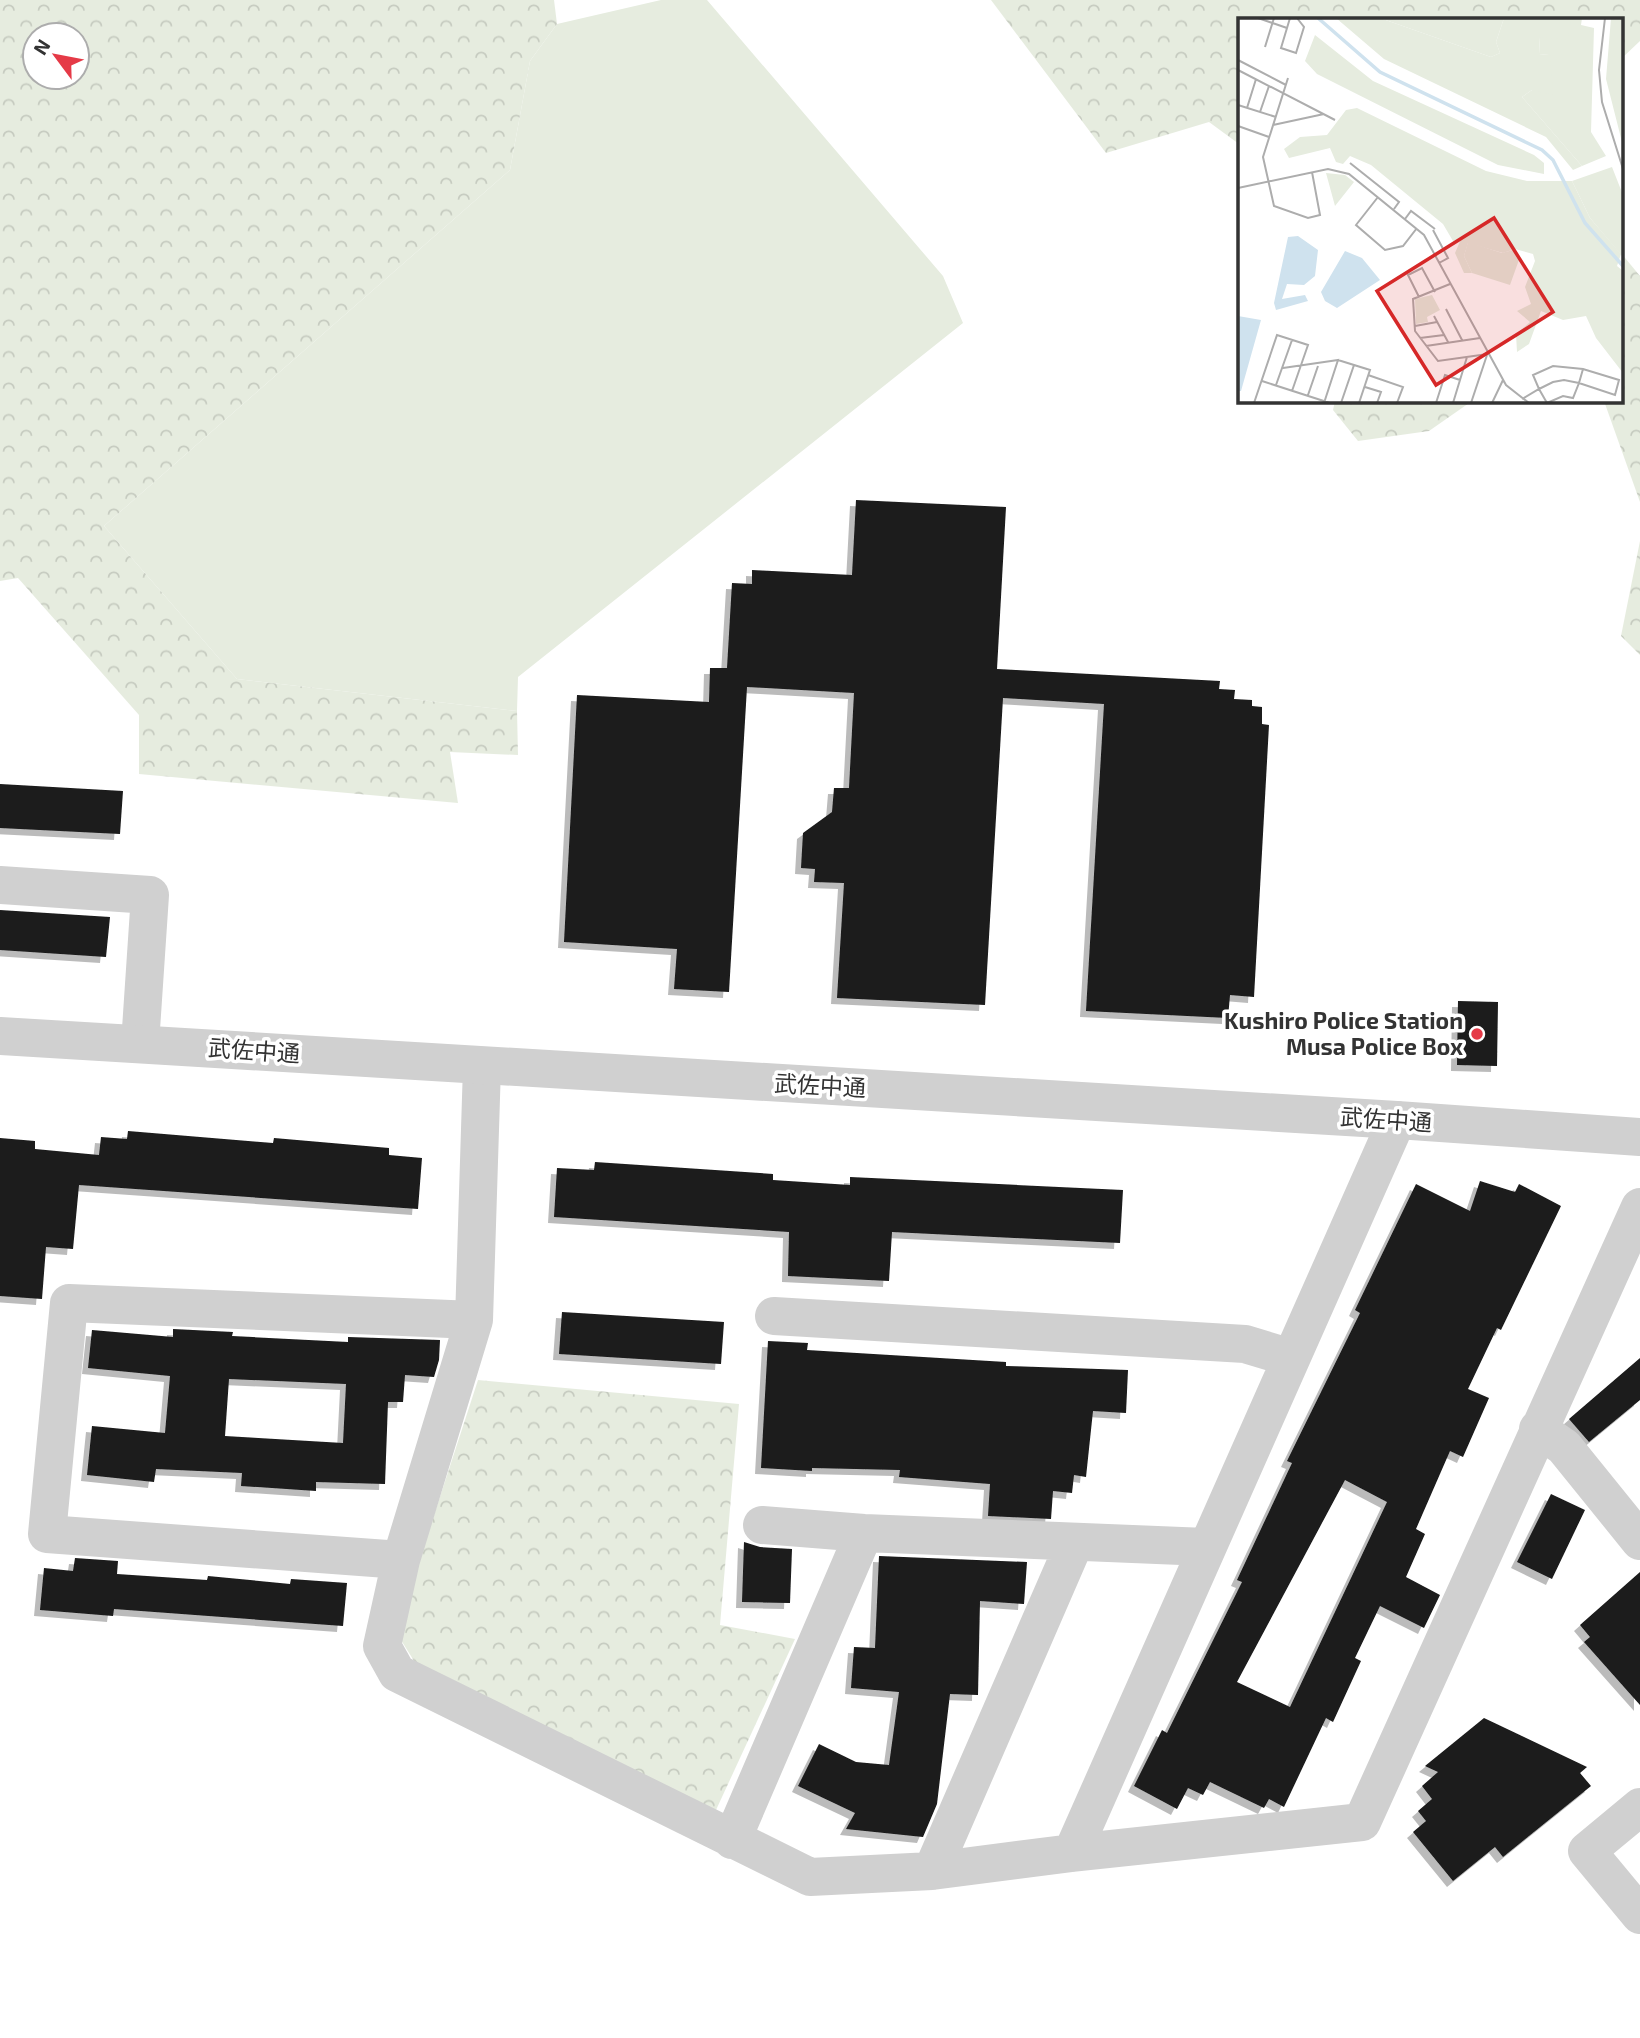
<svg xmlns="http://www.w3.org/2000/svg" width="1640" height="2038" font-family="'Exo 2','Noto Sans JP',sans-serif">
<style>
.green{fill:#e6ecdf}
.forest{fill:url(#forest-crowns);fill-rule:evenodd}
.building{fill:#1a1a1a;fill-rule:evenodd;filter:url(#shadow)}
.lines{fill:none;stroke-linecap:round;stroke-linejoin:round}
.minor{stroke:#d0d0d0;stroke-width:38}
.tertiary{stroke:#d0d0d0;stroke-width:38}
.poi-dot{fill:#e53a47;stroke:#fff;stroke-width:2.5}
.labels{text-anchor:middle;stroke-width:7;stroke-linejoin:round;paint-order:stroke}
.poi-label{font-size:23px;font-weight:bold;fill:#333;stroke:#fff;text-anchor:end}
.street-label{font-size:23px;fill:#333;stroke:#fff}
.inset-river{fill:none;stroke:#cfe2ee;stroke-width:3.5}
.inset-road{fill:none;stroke:#adadad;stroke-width:2}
.view{fill:#d62828;fill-opacity:0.15;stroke:#d62828;stroke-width:3.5}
.inset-edge{fill:none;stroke:#333;stroke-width:3.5}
</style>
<defs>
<pattern id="forest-crowns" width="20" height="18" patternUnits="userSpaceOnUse" patternTransform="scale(1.75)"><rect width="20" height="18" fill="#e6ecdf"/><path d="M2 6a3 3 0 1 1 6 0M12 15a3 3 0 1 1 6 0" fill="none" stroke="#c6cbc0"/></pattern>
<filter id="shadow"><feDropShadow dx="-6" dy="6" stdDeviation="0" flood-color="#0004"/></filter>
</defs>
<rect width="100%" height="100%" fill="#fff"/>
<path class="green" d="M661,0H707L943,276L963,323L518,677L517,711L237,679L104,526L510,170L530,61L557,24Z"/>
<path class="forest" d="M0,0H554L557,24L530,61L510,170L104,526L237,679L517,711L518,755L450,752L458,803L139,774V715L18,578L0,581ZM35,35H77V77H35Z
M991,0H1640V41L1621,59V19H1239V144L1209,122L1106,153Z
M1621,253L1640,276V502L1604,401H1621Z
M1335,401H1472L1429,431L1358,441L1333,410Z
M1640,541V655L1621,636Z
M478,1380L739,1404L720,1625L795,1639L716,1810L424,1677L396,1632Z"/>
<path class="building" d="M856,500L1006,507L997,669L1220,681L1219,689L1235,690L1234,699L1252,700V706L1262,707V724L1269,725L1254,997L1230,995L1228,1018L1086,1011L1104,704L1003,698L985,1005L837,998L844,883L814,882L815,869L801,868L803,833L832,812L834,788H849L854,693L747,687L729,992L674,989L677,949L564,942L577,695L709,702L710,668H727L732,583L752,584V570L852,575Z
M0,784L123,791L120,834L0,828Z
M0,910L110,917L106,957L0,950Z
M1458,1001L1498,1002L1497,1066L1457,1065Z
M128,1131L273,1143L274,1138L389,1148V1155L422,1158L418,1209L79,1185L73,1249L46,1247L42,1299L0,1296V1138L35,1141V1149L99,1155L101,1137L127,1139Z
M595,1162L773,1174V1180L850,1185V1177L1123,1190L1120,1243L892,1232L889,1281L788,1276L789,1232L554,1217L557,1168L594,1170Z
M1480,1181L1515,1192L1519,1184L1561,1206L1501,1330L1497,1328L1468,1389L1489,1398L1463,1457L1450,1451L1416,1529L1425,1534L1406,1577L1440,1595L1424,1628L1380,1606L1355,1658L1361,1661L1333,1722L1326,1718L1284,1807L1269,1799L1264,1808L1210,1782L1203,1795L1188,1788L1177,1809L1134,1786L1162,1730L1167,1733L1242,1582L1237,1580L1292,1463L1287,1461L1360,1313L1355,1310L1416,1184L1470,1211ZM1345,1480L1387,1502L1290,1707L1237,1682Z
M562,1312L724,1322L721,1364L559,1354Z
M173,1329L233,1332L232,1336L348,1342V1337L440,1340L439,1360L434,1377L405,1375L403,1402H388L385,1484L316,1482V1491L241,1486L242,1473L156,1469L154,1482L87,1475L92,1426L165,1433L170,1376L88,1368L92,1330L173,1337ZM229,1379L346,1384L343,1443L225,1436Z
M768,1341L808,1343L807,1350L1006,1362V1366L1128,1370L1126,1413L1093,1411L1086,1477L1074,1475L1072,1493L1053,1491L1051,1519L988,1516L990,1484L899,1477L900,1470L812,1468V1471L761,1468Z
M1640,1358V1400L1589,1442L1569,1419Z
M1551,1494L1585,1510L1552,1579L1517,1562Z
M744,1542L760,1547L792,1549L790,1603L742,1602Z
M879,1556L1027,1562L1024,1604L980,1601L978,1695L950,1694L937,1804L923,1837L846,1829L855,1813L798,1786L819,1744L856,1762L889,1765L899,1692L851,1688L854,1647L875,1648Z
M75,1558L118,1561L117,1574L207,1580L208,1576L290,1584L291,1579L347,1583L343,1626L114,1609L113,1616L40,1610L44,1568L73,1571Z
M1640,1572V1705L1584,1642L1590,1637L1580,1625Z
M1484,1718L1587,1767L1580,1773L1591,1786L1503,1857L1495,1847L1453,1881L1413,1832L1426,1821L1418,1811L1432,1799L1422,1786L1438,1772L1425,1766Z"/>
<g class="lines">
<path class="minor" d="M0,885L150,895L140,1044
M482,1066L474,1320L401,1560L382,1646L397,1673L810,1877L932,1871L1072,1853L1362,1822L1640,1207
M774,1316L1245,1344L1291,1358
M1538,1429L1564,1447L1640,1541
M762,1525L864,1533L1206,1547
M401,1560L47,1534L69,1303L474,1320
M1640,1807L1587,1851L1640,1915
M732,1840L864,1533
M1072,1853L1397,1120
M932,1871L1075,1542"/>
<path class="tertiary" d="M0,1036L1397,1120L1640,1137"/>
</g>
<circle class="poi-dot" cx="1477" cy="1034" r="7"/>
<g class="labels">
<g class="poi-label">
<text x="1463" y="1029">Kushiro Police Station<tspan x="1463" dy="26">Musa Police Box</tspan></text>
</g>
<g class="street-label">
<text transform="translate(254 1051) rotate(4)" y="8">武佐中通</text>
<text transform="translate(820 1086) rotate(3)" y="8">武佐中通</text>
<text transform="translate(1386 1120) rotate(4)" y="8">武佐中通</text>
</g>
</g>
<g transform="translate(1238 18)">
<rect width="385" height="385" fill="#fff"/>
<path d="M142,0H266L258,24L262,35L253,39ZM333,0H344L343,7L356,10L353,114L368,138L344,148L284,79L294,72L311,37L301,36L302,19ZM230,224L264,235L275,232L282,239L272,267L234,255L226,238Z" fill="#e6ecdf"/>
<path d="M119,90L248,153L289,163H334L352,200L383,236L379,248L385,253V355L358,320L348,298L325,302L303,293L291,326L279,334L278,316L292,304L279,293L293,286L287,269L297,243L295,236L277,231L265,235L230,225L226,238L234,255H226L217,235L223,221L215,223L205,206L133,147L112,138L105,146L98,144L92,130L51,140L46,131L62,119L89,117L108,92ZM88,155L107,157L116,164L97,188ZM194,277L202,292L189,299L190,304L178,306L177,281Z" fill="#e6ecdf"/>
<path d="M98,0H142L253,39L262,35L258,24L266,0H333L330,22L302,19L301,36L312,37L315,77L294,72L284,79L344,148L335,152L308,119L146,41ZM373,0H385V128L368,61ZM77,17L135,63L296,137L306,145V156L260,147L79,56L67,43ZM374,149L385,177V239L352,200L334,163Z" fill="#e6ecdf"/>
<path d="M60,218L80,232L77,258L66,267L49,266L44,281L67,277L70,283L38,292L36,285L50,219ZM107,233L124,240L142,262L99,290L87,283L83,274ZM0,298L23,302L3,373H0Z" fill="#cfe2ee"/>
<path class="inset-river" d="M80,0L142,54L304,132L315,142L347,205L385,248"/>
<path class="inset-road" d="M20,0L49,10M52,0L43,30L58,35L66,9L59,0M367,0L361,52L364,84L385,151M27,29L36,0M0,42L48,67M0,52L97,102M50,60L25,139L36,188L70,200L82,197L74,154M0,87L38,99M9,90L18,61M22,94L31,68M35,107L86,96M0,108L31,119M112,145L161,184L156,191M0,170L90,151L111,156L186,217L268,367L291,385M140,179L118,207L147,232L165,228L179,210M167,201L173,193L197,211M195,212L210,240L201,245M212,266L175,281L177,313L200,343L250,336M181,279L170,257L184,250L197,274M208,291L224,322M196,298L210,324M177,308L199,304M182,320L206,317M188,328L242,320M100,342L132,352L121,385M45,350L100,342L86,385M130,357L165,369L159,385M24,363L92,385M38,367L54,322M127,369L143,374L139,385M70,377L80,348M284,381L301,371L315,364L326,362L341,365L377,377L381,362L345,351L315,348L295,357L301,371L309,385L325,378L335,380L341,365L345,351M16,385L39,317L70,327L54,373M103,385L116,347M198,385L207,357L222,362M215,385L229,339M233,385L249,337M254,385L265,362"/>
<path class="view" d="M256,200L315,294L198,367L139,273Z"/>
<rect width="385" height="385" class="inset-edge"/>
</g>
<g transform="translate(56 56) rotate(302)"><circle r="33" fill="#ffffff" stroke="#adadad" stroke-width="2"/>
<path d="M0-5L12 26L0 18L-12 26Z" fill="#e53a47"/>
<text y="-10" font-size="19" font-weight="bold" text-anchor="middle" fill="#333333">N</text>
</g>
</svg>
